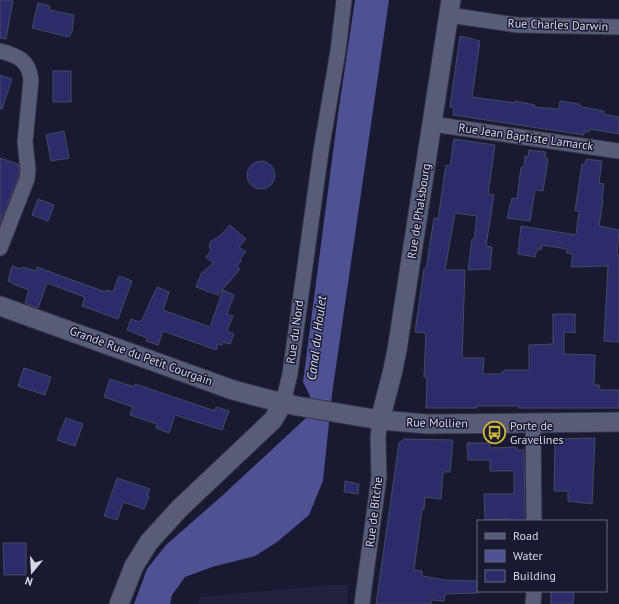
<svg xmlns="http://www.w3.org/2000/svg" width="619" height="604" font-family="'PT Sans',sans-serif">
<style>
.built{fill:#21233e}
.water{fill:#4e5293}
.building{fill:#2c2c6a;stroke:#464962}
.lines{fill:none;stroke-linecap:round;stroke-linejoin:round}
.minor-casing{stroke:#333346;stroke-width:17}
.tertiary-casing{stroke:#333346;stroke-width:21}
.minor{stroke:#595c77;stroke-width:15}
.tertiary{stroke:#595c77;stroke-width:19}
.labels{text-anchor:middle;stroke-width:3;stroke-linejoin:round;paint-order:stroke}
.street-label{font-size:12px;fill:#d6d8e8;stroke:#191a31}
.poi-label{font-size:12px;fill:#d6d8e8;stroke:#191a31;text-anchor:start}
.water-label{font-size:13px;font-style:italic;fill:#dbdef2;stroke:#191a31}
</style>
<rect width="100%" height="100%" fill="#191a31"/>
<path class="built" d="M330,585H349L347,604H198L199,597Z"/>
<path class="water" d="M355,0H389L332,394L323,481L309,515L277,542L255,556L212,567L185,577L172,595L170,604H134L147,569L166,545L223,495L307,417L310,396L303,382L338,114Z"/>
<path class="building" d="M0,0H13L6,39L0,38Z
M38,3L50,6L49,10L74,15L72,32L69,37L32,28Z
M460,36L480,41L472,97L515,103V101L535,105L534,107L559,109L560,101L579,104L582,107L604,111L603,114L619,117V134L590,129L589,132L584,131V135L453,115L454,108L450,107Z
M53,71H71V102H53Z
M0,75L12,79L2,109H0Z
M64,131L69,158L51,161L46,135Z
M454,139L495,145L488,194L494,195L486,246L492,247L490,269L468,270L472,239L474,240L477,216L455,213L445,270H465L462,358H484L483,374H500L505,370H529V345L553,344V314H575V333L564,332V354L595,355L594,385H599L600,390H619V408H519V406H477V408H426L427,377H424L426,333L415,332L424,269H426L434,218L438,219L446,165L450,166Z
M529,150L546,152L545,158L548,159L543,191L535,190L530,221L507,218L512,198L517,199L521,167H524L525,156L528,157Z
M0,158L18,164L19,170L17,181L0,223Z
M586,159L602,161L599,183L604,184L602,199L603,200L599,226L619,230L617,255H619V342L604,341L608,266L571,267L573,254L567,253V249L542,245L541,250L537,249L535,257L518,254L521,226L576,235L579,211H575L582,164L585,165Z
M247 175a14 14 0 1 1 28 0a14 14 0 1 1-28 0Z
M38,199L54,205L48,221L32,215Z
M230,225L246,239L239,247L246,252L240,259L241,261L237,266L240,269L218,295L196,287L201,274L213,263L206,257L211,250L209,247L211,241L220,236Z
M12,266L21,269L22,267L36,271L37,267L105,292L106,290L113,292L119,276L132,281L118,319L82,306L85,297L47,283L38,308L25,303L29,290L13,284V283L8,281Z
M157,287L169,292L163,310L210,327L223,290L234,295L227,314L233,316L227,331L234,334L230,344L223,342L222,345L218,344L216,350L163,331L158,345L146,341L147,338L127,330L131,319L140,322L141,320H142Z
M24,368L51,377L45,395L18,386Z
M110,379L134,387L135,384L215,411L216,407L229,411L222,430L175,415L169,433L156,428L157,424L130,415L133,407L104,397Z
M66,418L83,424L75,446L57,440Z
M595,438L592,504L568,501V491H554L555,439Z
M404,439L453,440L450,472H443L441,499L425,497L424,509H422L414,570L422,571V576L445,580L478,581V593L445,594L444,601L431,600V604H376L399,443Z
M467,443H490V448L516,447L517,450H524L525,521H509V519L485,520L484,494H514V471H490V460H468Z
M117,478L150,489L147,496H149L144,509L123,502L117,520L104,516Z
M345,481L359,484L358,494L344,492Z
M3,543H26V575H4Z
M551,591H574L573,604H551Z"/>
<g class="lines">
<defs>
<path id="minor" d="M449,15L517,25L619,27
M0,51C18,56 29,60 31,80L25,142L28,170L27,179L0,248
M432,124L619,151
M283,403L290,374L321,151L338,51L344,0
M533,423L534,521
M362,604L379,477L378,438L380,420
M533,604L534,591"/>
<path id="tertiary" d="M0,306L233,390L267,399L297,406L380,420L427,424L619,422
M380,420L392,374L397,350L451,0
M119,604L134,566L149,542L179,509L273,420L283,403"/>
</defs>
<use href="#minor" class="minor-casing"/>
<use href="#tertiary" class="tertiary-casing"/>
<use href="#minor" class="minor"/>
<use href="#tertiary" class="tertiary"/>
</g>
<defs>
<symbol id="bus-ring" viewBox="-11 -11 22 22"><circle r="9.5" fill="#191a31" stroke="#cfb837" stroke-width="1.5"/><path d="M-5-6H5V4H4V6H2V4H-2V6H-4V4H-5ZM-3.5-4V0h7V-4ZM-3.5 1.2v1.5H-2V1.2ZM2 1.2v1.5H3.5V1.2Z" fill="#cfb837"/></symbol>
</defs>
<g fill-rule="evenodd">
<use href="#bus-ring" x="482" y="420" width="25" height="25"/>
</g>
<g class="labels">
<g class="street-label">
<text transform="translate(558 25) rotate(2)" y="4">Rue Charles Darwin</text>
<text transform="translate(526 137) rotate(8)" y="4">Rue Jean Baptiste Lamarck</text>
<text transform="translate(419 211) rotate(-81)" y="4">Rue de Phalsbourg</text>
<text transform="translate(295 332) rotate(-82)" y="4">Rue du Nord</text>
<text transform="translate(141 356) rotate(20)" y="4">Grande Rue du Petit Courgain</text>
<text transform="translate(437 423) rotate(1)" y="4">Rue Mollien</text>
<text transform="translate(374 512) rotate(-83)" y="4">Rue de Bitche</text>
</g>
<g class="poi-label">
<text x="510" y="430">Porte de<tspan x="510" dy="14">Gravelines</tspan></text>
</g>
<g class="water-label">
<text transform="translate(316 338) rotate(-83)" y="5">Canal du Houlet</text>
</g>
</g>
<rect x="477" y="520" width="130" height="72" fill="#191a31" stroke="#65667a"/>
<rect x="485" y="533" width="20" height="6" fill="#595c77" stroke="#65667a"/>
<text x="513" y="540" font-size="12" fill="#d6d8e8">Road</text>
<rect x="485" y="550" width="20" height="12" fill="#4e5293" stroke="#65667a"/>
<text x="513" y="560" font-size="12" fill="#d6d8e8">Water</text>
<rect x="485" y="570" width="20" height="12" fill="#2c2c6a" stroke="#65667a"/>
<text x="513" y="580" font-size="12" fill="#d6d8e8">Building</text>
<g transform="translate(32 572) rotate(198)" stroke="#191a31" stroke-width="3" paint-order="stroke">
<path d="M0-3L7 15L0 10L-7 15Z" fill="#d6d8e8"/>
<text y="-6" font-size="11" font-weight="bold" text-anchor="middle" fill="#d6d8e8">N</text>
</g>
</svg>
